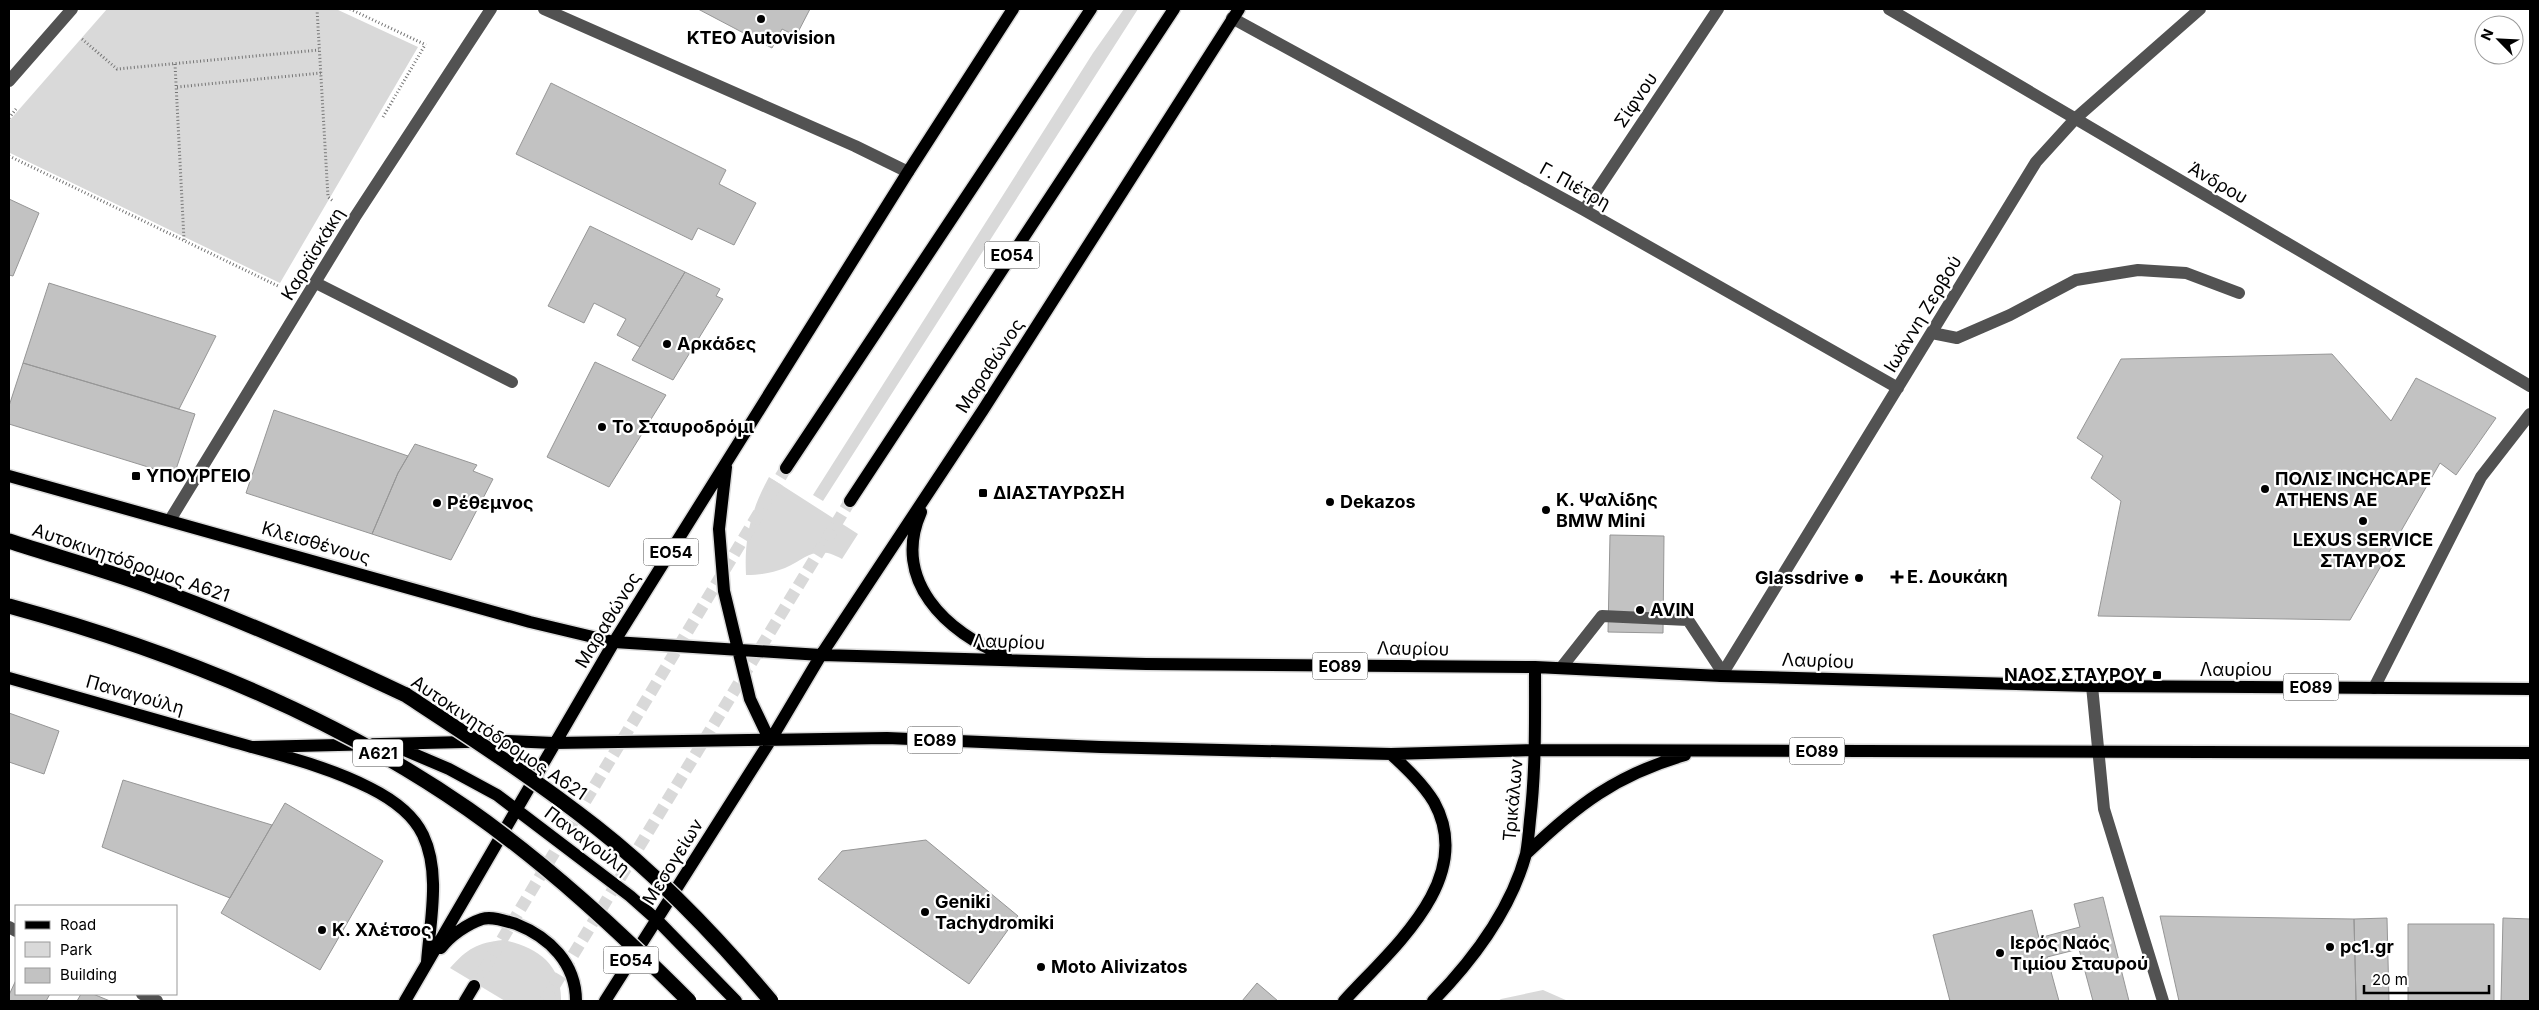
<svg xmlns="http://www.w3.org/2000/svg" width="2539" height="1010" font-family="Inter,sans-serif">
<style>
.green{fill:#d9d9d9}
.building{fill:#c2c2c2;stroke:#969696}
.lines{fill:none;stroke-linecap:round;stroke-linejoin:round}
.major-tunnel{stroke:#d9d9d9;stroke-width:12;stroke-dasharray:12 6;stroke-linecap:butt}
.major-casing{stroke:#dbdbdb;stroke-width:15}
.highway-casing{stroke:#dbdbdb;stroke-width:18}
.path{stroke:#747474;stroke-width:3;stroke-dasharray:1 2.5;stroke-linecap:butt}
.minor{stroke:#525252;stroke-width:12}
.major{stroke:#000;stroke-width:12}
.highway{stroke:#000;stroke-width:15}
.highway-bridge-casing{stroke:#dbdbdb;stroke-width:18;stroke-linecap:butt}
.highway-bridge{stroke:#000;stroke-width:15}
.poi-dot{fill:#000;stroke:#fff;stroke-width:2}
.labels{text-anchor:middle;stroke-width:4.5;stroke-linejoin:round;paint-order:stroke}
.shield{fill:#fff;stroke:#4c4c4c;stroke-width:1}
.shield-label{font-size:16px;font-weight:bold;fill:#000}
.poi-label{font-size:18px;font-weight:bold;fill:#000;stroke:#fff;text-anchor:start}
.street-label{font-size:18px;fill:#000;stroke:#fff}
</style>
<rect width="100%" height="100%" fill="#fff"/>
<path class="green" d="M107,9H336L418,47L280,283L10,153L9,121Z
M1124,9H1138L823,501L813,495L1093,53Z
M769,477L858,534L842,559C815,544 809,557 785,568C772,573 760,575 746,575C744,538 751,510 769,477Z
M503,940C537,947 562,964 561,1001H505L450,968C468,948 477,943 503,940Z
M1543,990L1568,1001H1498L1501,999Z"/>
<path class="building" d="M698,9H810L796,36L782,29L772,48Z
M551,83L726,170L719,184L756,203L734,245L698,228L692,240L516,154Z
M9,199L39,213L13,276L9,275Z
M590,226L685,272L640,347L617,335L626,319L594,303L584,323L548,306Z
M685,272L720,289L716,296L723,299L673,380L632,360Z
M49,283L216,336L179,409L23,363Z
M2332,354L2391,421L2416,378L2496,418L2456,475L2440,463L2350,620L2098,616L2121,501L2091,478L2103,456L2077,438L2121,359Z
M595,362L666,395L609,487L547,457Z
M23,363L195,414L174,475L9,424V406Z
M274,410L408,456L398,473L372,534L246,493Z
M415,444L477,465L473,471L493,479L451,560L372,534L398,473Z
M1610,535L1664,536L1663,633L1608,632Z
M9,713L59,731L44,774L9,762Z
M123,780L272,825L230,898L102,847Z
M285,803L383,861L320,970L221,913Z
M926,840L1018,916L969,984L818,879L842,851Z
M2103,897L2129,1001H2093L2079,949L2047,957L2059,1001H1950L1933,935L2032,910L2039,938L2080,927L2074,904Z
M2160,916L2354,919L2356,1001H2179Z
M2387,918L2389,1001H2356L2354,919Z
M2503,918L2530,919V1001H2501Z
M2408,924H2494V1001H2408Z
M16,980V994H50L46,1001H9V995Z
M1257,983L1278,1001H1242Z
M81,994H93L110,1001H77Z"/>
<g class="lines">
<path class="major-tunnel" d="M474,986L786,468
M545,1001L850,501"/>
<defs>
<path id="major" d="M726,467L719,529L724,591L750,699L770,741
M786,468L1091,9
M9,476L530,622L614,642L821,655L1146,664L1535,667L1721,676L2092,686L2530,689
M850,501L1174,9
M921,512C891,580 946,633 1006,656
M9,678C81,698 154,719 227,740C275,754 325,765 370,788C390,798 413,814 423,835C441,873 430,921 427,962
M395,746L449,769L497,795L630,896L657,920L736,1001
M251,747L507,741L554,743L887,738L1101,747L1391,754L1536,750L2530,753
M1526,854C1577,805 1616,775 1685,755
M441,948C450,936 467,924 482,919C492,916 506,921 516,924C549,937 576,963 576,1001
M405,1001L614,642L908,172L1013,9
M465,1001L474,986
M605,1001L770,741L821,655L983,410L1239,9
M1344,1001C1390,950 1477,880 1434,802C1423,784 1407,769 1391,754
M1433,1001C1472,961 1511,909 1526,854C1528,843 1529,831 1530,820C1536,769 1535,718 1535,667"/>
<path id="highway" d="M9,541C55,556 101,569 146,585C235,617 321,655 406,695"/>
</defs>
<use href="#major" class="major-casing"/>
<use href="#highway" class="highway-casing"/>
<path class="path" d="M317,9L328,197L333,201
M350,9L426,45
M82,39L117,69L319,50
M175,64L184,240
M177,87L321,73
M383,117L425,45
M9,118L16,109
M9,156L278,286"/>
<path class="minor" d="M544,9L855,146L908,172
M1889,9L2530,386
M1232,18L1584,210L1898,388
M9,81L72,9
M1584,210L1718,9
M316,283L512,382
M1932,333L1957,338L2010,315L2076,280L2138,270L2186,273L2239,293
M170,520L355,217L491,9
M1561,668L1602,616L1688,620L1723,673
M1721,676L2036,162L2076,118L2200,9
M2092,686L2104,809L2163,1001
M2374,688L2481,477L2530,414
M9,927L16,931
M142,994L157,1001"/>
<use href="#major" class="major"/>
<use href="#highway" class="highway"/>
<defs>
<path id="highway-bridge" d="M9,606C170,650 330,713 468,809C548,865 620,932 689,1001
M406,695C470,737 535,779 596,827C661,878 718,938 771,1001"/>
</defs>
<use href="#highway-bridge" class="highway-bridge-casing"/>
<use href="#highway-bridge" class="highway-bridge"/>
</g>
<g class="poi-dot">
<circle cx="761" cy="19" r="5"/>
<circle cx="667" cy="344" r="5"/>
<circle cx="602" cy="427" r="5"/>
<rect x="131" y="471" width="10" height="10" rx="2.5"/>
<circle cx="2265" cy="489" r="5"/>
<rect x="978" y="488" width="10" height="10" rx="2.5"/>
<circle cx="1330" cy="502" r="5"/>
<circle cx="437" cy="503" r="5"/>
<circle cx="1546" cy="510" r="5"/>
<circle cx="2363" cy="521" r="5"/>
<path d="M1894.5 569.5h5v5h5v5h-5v5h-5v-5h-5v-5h5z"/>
<circle cx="1859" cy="578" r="5"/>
<circle cx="1640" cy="610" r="5"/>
<rect x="2152" y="670" width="10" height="10" rx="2.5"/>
<circle cx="925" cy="912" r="5"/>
<circle cx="322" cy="930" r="5"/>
<circle cx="2330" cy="947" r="5"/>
<circle cx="2000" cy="953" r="5"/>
<circle cx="1041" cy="967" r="5"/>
</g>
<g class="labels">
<g class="shield">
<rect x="984.5" y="241.5" width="55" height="27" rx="4"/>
<rect x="643.5" y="538.5" width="55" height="27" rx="4"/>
<rect x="1312.5" y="652.5" width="55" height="27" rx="4"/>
<rect x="2283.5" y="673.5" width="55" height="27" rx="4"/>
<rect x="907.5" y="726.5" width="55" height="27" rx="4"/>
<rect x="1789.5" y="737.5" width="55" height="27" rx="4"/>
<rect x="353" y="739.5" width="50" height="27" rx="4"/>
<rect x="603.5" y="946.5" width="55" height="27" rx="4"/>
</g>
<g class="shield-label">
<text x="1012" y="261">ΕΟ54</text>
<text x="671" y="558">ΕΟ54</text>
<text x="1340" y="672">ΕΟ89</text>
<text x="2311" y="693">ΕΟ89</text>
<text x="935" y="746">ΕΟ89</text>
<text x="1817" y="757">ΕΟ89</text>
<text x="378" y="759">Α621</text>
<text x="631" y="966">ΕΟ54</text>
</g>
<g class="poi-label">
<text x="761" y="44" text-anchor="middle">ΚΤΕΟ Autovision</text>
<text x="677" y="350">Αρκάδες</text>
<text x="612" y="433">Το Σταυροδρόμι</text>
<text x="146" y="482">ΥΠΟΥΡΓΕΙΟ</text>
<text x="2275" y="485">ΠΟΛΙΣ INCHCAPE<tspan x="2275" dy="21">ATHENS ΑΕ</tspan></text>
<text x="993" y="499">ΔΙΑΣΤΑΥΡΩΣΗ</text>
<text x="1556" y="506">Κ. Ψαλίδης<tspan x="1556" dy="21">BMW Mini</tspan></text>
<text x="1340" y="508">Dekazos</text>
<text x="447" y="509">Ρέθεμνος</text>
<text x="2363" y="546" text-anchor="middle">LEXUS SERVICE<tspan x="2363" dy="21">ΣΤΑΥΡΟΣ</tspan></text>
<text x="1907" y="583">Ε. Δουκάκη</text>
<text x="1849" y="584" text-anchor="end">Glassdrive</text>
<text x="1650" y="616">AVIN</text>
<text x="2147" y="681" text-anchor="end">ΝΑΟΣ ΣΤΑΥΡΟΥ</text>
<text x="935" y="908">Geniki<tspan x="935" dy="21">Tachydromiki</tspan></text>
<text x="332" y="936">Κ. Χλέτσος</text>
<text x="2010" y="949">Ιερός Ναός<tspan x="2010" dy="21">Τιμίου Σταυρού</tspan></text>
<text x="2340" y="953">pc1.gr</text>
<text x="1051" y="973">Moto Alivizatos</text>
</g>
<g class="street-label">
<text transform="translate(1636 100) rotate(-56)" y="6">Σίφνου</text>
<text transform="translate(2218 183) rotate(30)" y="6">Άνδρου</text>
<text transform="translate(1575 186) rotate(29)" y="6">Γ. Πιέτρη</text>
<text transform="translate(313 254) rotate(-59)" y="6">Καραϊσκάκη</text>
<text transform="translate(1923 314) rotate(-59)" y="6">Ιωάννη Ζερβού</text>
<text transform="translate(990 366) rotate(-57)" y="6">Μαραθώνος</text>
<text transform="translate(316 543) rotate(16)" y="6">Κλεισθένους</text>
<text transform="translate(131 563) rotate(19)" y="6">Αυτοκινητόδρομος Α621</text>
<text transform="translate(608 620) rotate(-59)" y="6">Μαραθώνος</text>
<text transform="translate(1009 642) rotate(2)" y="6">Λαυρίου</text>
<text transform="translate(1413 649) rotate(1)" y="6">Λαυρίου</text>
<text transform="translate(1818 661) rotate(2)" y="6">Λαυρίου</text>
<text x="2236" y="676">Λαυρίου</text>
<text transform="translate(135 695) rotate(16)" y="6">Παναγούλη</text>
<text transform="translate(499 738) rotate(34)" y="6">Αυτοκινητόδρομος Α621</text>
<text transform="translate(1513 800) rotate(-85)" y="6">Τρικάλων</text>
<text transform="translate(587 841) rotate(37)" y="6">Παναγούλη</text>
<text transform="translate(673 862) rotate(-58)" y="6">Μεσογείων</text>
</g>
</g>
<rect width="2539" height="1010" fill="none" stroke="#000000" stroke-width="20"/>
<rect x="15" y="905" width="162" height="90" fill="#ffffff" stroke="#999999"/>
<rect x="25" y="921" width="25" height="8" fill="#000000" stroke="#999999"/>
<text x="60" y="930" font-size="15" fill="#000000">Road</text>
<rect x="25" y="942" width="25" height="15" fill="#d9d9d9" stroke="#999999"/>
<text x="60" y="955" font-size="15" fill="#000000">Park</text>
<rect x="25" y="968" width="25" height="15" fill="#c2c2c2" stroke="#999999"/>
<text x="60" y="980" font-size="15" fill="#000000">Building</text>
<g transform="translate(2499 40) rotate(294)"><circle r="24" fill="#ffffff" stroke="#999999"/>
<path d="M0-4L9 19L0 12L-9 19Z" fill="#000000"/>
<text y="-8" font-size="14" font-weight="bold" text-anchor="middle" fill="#000000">N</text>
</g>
<path d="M2364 985v8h125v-8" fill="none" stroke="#000000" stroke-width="2.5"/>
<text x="2372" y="985" font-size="15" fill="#000000" stroke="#ffffff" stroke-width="4" paint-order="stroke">20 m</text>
</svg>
